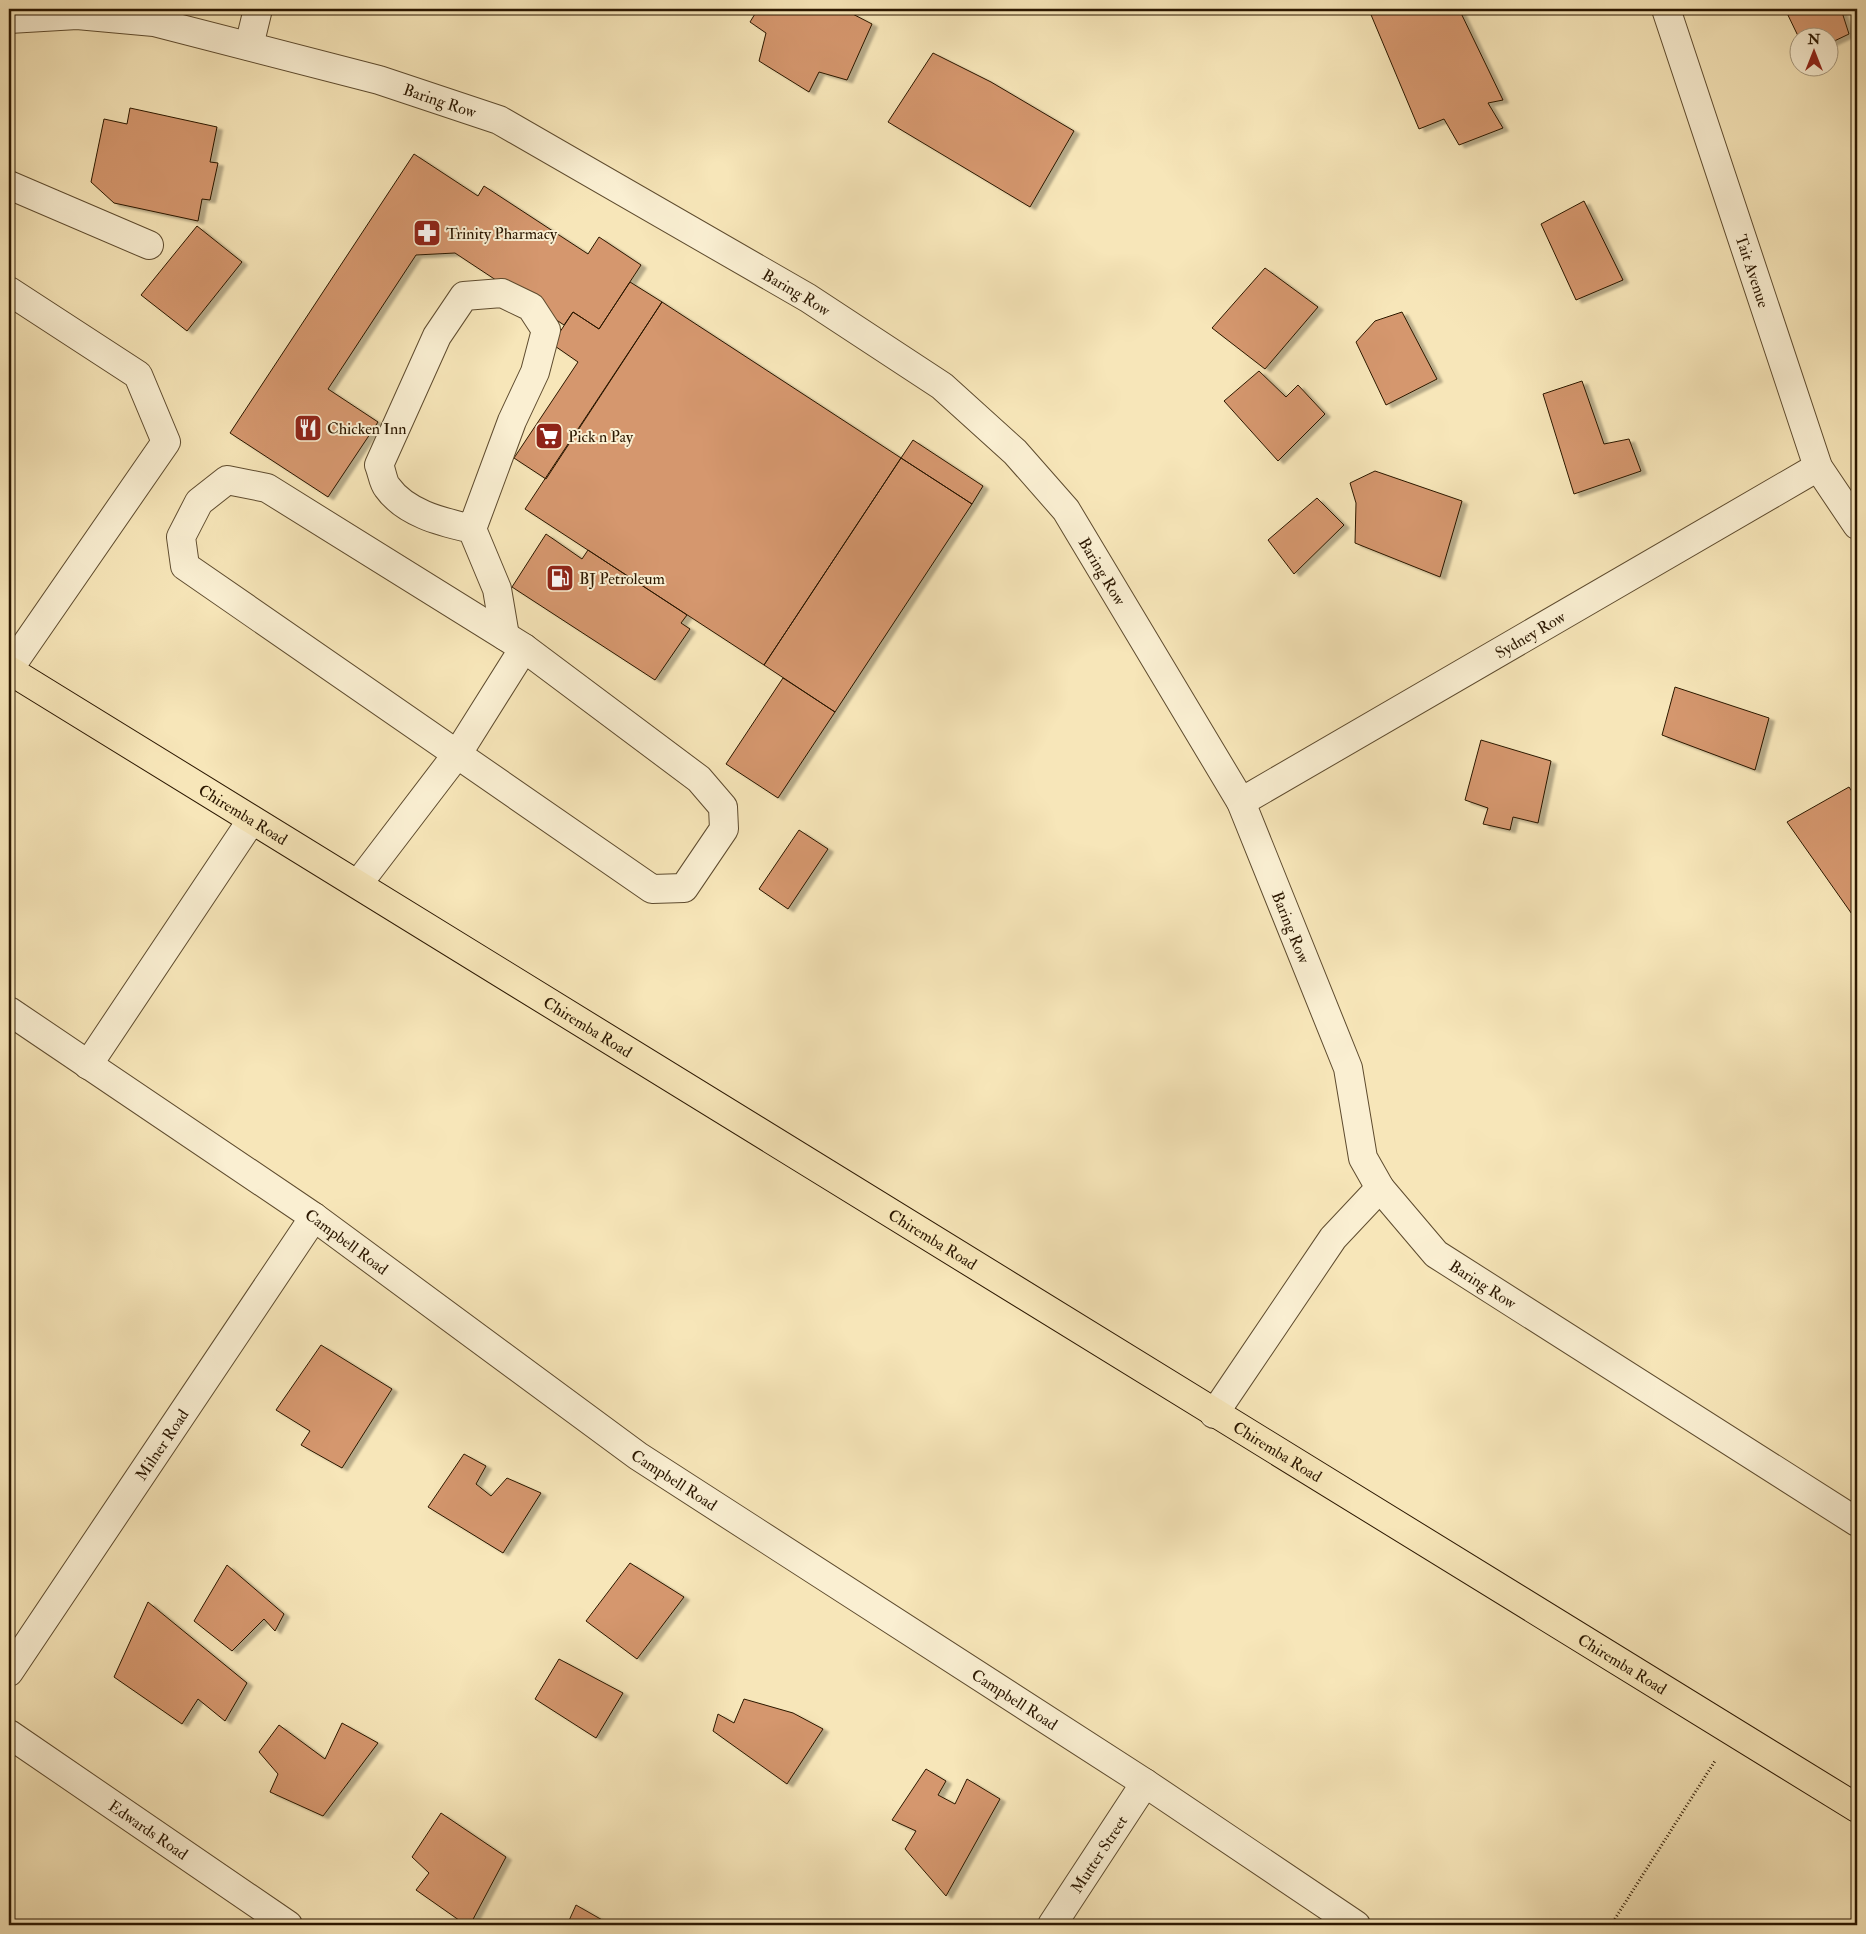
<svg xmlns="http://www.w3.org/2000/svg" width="1866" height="1934" font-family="'IM FELL Double Pica',serif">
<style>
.building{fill:#d5976e;stroke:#2b1700;filter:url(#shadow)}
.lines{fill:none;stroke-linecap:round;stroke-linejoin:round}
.minor-casing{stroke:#5e4b2e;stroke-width:30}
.major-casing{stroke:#2b1700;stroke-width:30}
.path{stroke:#2b1700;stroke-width:3;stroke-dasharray:1 2.5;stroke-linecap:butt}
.minor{stroke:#faefd2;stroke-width:28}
.major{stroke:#f7e6b9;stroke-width:28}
.labels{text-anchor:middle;stroke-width:4;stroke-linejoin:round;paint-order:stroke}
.street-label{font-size:16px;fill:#2b1700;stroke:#faefd2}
.poi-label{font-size:16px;fill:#2b1700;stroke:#faefd2;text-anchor:start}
</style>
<defs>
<filter id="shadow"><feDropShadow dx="5.5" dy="3" stdDeviation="1" flood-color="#0004"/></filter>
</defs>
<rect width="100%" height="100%" fill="#f7e6b9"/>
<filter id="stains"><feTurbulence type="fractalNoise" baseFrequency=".004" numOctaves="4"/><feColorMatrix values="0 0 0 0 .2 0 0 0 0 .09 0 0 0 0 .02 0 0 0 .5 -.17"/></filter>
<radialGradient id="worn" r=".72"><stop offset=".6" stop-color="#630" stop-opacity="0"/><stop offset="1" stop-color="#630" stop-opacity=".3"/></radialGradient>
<path class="building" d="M758,9H843L872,24L847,80L819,72L809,92L759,61L766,33L750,22Z
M1373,9H1459L1503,100L1488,103L1503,128L1459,145L1444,119L1419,129L1369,10Z
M1785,9H1841L1849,34L1828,44V38H1799Z
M933,53L991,82L1074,131L1030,207L888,122Z
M130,108L217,127L210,162L218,163L210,200L202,199L198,221L114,203L91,182L104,119L127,124Z
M414,154L478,196L484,186L588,254L599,237L641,265L599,329L573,312L564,325L455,253L416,255L328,389L378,422L328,497L230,433Z
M1584,201L1623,280L1576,300L1541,224Z
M197,226L242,262L187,331L141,295Z
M1265,268L1318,307L1265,369L1212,328Z
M630,282L662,302L546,479L514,458L578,362L552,344L573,312L599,329Z
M662,302L901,458L764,665L525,509Z
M1402,312L1437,379L1386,405L1356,342L1375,321Z
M1259,371L1286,397L1298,385L1325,414L1278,461L1224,401Z
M1582,381L1604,444L1629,439L1641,471L1574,494L1543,394Z
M913,440L983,486L972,504L901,458Z
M901,458L972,504L835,712L764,665Z
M1375,471L1462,501L1440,577L1355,543L1356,503L1350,483Z
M1317,498L1344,525L1294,574L1268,540Z
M546,534L582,559L588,550L687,615L681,623L690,629L655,680L512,587Z
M783,678L835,712L778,798L726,764Z
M1675,687L1769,718L1755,770L1662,735Z
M1481,740L1551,761L1538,823L1513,817L1510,830L1483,824L1488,808L1465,800Z
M1849,787L1857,799V916L1854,917L1787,822Z
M799,830L828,849L788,909L759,889Z
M321,1345L392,1389L342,1468L301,1445L310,1431L276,1410Z
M464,1454L486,1466L476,1484L491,1496L507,1478L541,1493L503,1553L428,1507Z
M630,1563L684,1597L637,1659L586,1621Z
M227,1565L284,1614L275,1631L264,1619L232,1651L194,1621Z
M148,1602L247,1683L225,1721L198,1699L182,1724L114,1677Z
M559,1659L623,1693L596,1738L535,1699Z
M744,1699L793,1713L823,1729L787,1784L713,1731L718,1714L734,1723Z
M342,1723L378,1743L323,1816L270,1792L278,1774L259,1752L279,1725L325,1759Z
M926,1769L946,1781L938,1795L955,1804L967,1779L1000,1799L946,1896L905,1849L916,1831L892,1820Z
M441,1813L506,1857L470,1925H466L416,1890L429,1873L412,1857Z
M576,1905L611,1925H567Z"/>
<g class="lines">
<defs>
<g id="minor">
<path id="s1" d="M1666,9L1818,467L1857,525"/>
<path id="s2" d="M9,19L77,15L154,22L379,80L499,120L808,298L942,386L1015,452L1066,510L1241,802L1348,1068L1363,1158L1380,1188L1436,1254L1857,1522"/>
<path d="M249,46L258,9"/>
<path d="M9,185L149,245"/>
<path d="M9,291L138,375L166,442L9,669"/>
<path d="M227,480L267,488L524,648L699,779L723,807L724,829L684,888L652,889L185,566L181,537L199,502Z"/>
<path d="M472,529C443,522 406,514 387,487C383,482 382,472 379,465L437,336L464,296L502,293L531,307L546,330L535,372L512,421L472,529L497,589L505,636"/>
<path id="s3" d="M1241,802L1818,467"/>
<path d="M358,884L458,753L524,648"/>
<path id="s4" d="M9,1011L314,1217L638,1456L1145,1783L1356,1925"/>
<path d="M88,1065L251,821"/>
<path d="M1214,1414L1333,1238L1380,1188"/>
<path id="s5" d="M9,1672L314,1217"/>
<path id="s6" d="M9,1734L288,1925"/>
<path id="s7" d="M1052,1925L1145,1783"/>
</g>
<g id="major">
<path id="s8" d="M9,670L1857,1808"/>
</g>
</defs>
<use href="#minor" class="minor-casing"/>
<use href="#major" class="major-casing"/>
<path class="path" d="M1611,1925L1715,1761"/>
<use href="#minor" class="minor"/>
<use href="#major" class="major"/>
</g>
<defs>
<symbol id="pharmacy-square" viewBox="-11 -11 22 22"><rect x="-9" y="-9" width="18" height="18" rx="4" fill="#8f2418" stroke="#faefd2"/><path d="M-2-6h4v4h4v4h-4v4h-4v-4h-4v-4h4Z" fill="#fff"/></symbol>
<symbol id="restaurant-square" viewBox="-11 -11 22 22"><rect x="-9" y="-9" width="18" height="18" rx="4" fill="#8f2418" stroke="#faefd2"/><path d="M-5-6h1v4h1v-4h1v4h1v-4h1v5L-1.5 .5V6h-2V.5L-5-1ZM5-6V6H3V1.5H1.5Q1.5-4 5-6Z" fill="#fff"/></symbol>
<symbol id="supermarket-square" viewBox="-11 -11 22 22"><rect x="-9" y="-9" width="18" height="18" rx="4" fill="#8f2418" stroke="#faefd2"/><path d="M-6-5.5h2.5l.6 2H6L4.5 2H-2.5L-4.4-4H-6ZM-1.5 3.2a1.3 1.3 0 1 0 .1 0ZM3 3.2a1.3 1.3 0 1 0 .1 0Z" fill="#fff"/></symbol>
<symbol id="fuel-square" viewBox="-11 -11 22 22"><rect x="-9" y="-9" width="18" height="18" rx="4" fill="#8f2418" stroke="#faefd2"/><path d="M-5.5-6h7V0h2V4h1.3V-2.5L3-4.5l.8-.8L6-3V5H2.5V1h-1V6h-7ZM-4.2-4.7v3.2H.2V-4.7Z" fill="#fff"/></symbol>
</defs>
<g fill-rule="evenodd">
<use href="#pharmacy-square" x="411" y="217" width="32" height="32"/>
<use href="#restaurant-square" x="292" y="412" width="32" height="32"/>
<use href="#supermarket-square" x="533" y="420" width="32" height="32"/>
<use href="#fuel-square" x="544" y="562" width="32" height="32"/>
</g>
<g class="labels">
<g class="street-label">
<text dy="6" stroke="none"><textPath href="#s2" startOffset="442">Baring Row</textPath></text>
<text dy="6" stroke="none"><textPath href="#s1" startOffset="276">Tait Avenue</textPath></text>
<text dy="6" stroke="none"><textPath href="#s2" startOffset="848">Baring Row</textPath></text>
<text dy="6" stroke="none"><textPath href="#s2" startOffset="1268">Baring Row</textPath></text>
<text dy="6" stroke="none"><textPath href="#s3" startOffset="334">Sydney Row</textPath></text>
<text dy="6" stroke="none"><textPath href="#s8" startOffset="275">Chiremba Road</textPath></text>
<text dy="6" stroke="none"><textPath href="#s2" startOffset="1672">Baring Row</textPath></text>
<text dy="6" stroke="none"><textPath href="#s8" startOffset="680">Chiremba Road</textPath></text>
<text dy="6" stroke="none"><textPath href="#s8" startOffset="1085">Chiremba Road</textPath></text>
<text dy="6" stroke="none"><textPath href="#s4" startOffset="409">Campbell Road</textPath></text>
<text dy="6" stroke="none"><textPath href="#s2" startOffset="2092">Baring Row</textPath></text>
<text dy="6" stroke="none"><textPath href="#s5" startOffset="274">Milner Road</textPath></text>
<text dy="6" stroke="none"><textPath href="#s8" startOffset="1490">Chiremba Road</textPath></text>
<text dy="6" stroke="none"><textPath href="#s4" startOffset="814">Campbell Road</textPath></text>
<text dy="6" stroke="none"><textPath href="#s8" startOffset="1895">Chiremba Road</textPath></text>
<text dy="6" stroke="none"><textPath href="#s4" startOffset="1219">Campbell Road</textPath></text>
<text dy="6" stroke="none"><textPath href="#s6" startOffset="169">Edwards Road</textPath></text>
<text dy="6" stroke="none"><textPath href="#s7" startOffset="85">Mutter Street</textPath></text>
</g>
<g class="poi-label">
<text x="446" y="239">Trinity Pharmacy</text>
<text x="327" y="434">Chicken Inn</text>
<text x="568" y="442">Pick n Pay</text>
<text x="579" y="584">BJ Petroleum</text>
</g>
</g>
<rect width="1866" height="1934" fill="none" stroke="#f7e6b9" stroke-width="30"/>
<rect x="10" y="10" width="1846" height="1914" fill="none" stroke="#2b1700" stroke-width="2.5"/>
<rect x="15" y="15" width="1836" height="1904" fill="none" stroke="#2b1700"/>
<g transform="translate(1814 52)"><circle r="24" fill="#faefd2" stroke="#a7997e"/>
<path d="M0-4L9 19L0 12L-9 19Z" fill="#8f2418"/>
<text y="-8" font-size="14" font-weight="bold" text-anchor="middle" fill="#2b1700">N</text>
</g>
<rect width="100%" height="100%" filter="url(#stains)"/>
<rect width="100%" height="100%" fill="url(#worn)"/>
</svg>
